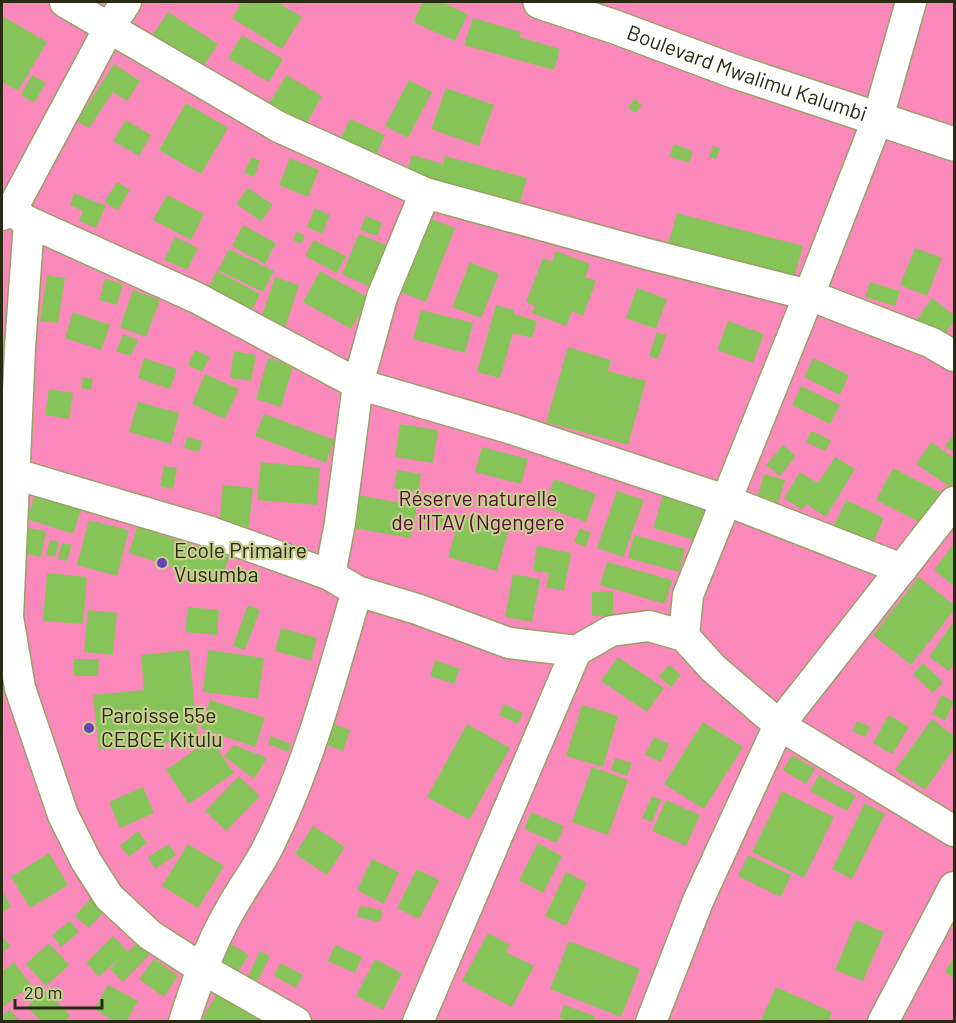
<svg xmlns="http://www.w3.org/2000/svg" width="956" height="1023" font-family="Barlow,sans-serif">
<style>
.green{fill:#fb88ba}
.building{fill:#86c459}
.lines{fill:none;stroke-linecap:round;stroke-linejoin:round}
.street-casing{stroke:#99a064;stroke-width:33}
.secondary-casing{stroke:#99a064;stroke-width:36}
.street{stroke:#fff;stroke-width:30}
.secondary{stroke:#fff;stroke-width:33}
.poi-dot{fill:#6941b9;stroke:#c6ce90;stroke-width:2}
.labels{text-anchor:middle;stroke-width:4.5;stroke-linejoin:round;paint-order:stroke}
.street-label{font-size:21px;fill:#282b12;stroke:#c6ce90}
.park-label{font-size:21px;fill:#570e34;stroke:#c6ce90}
.poi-label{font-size:21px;fill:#282b12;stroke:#c6ce90;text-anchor:start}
</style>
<rect width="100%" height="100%" fill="#c6ce90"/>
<path class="green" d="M2,2H954V1021H2Z"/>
<path class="building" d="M242,2H277L302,17L282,49L232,18Z
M423,2H441L468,14L455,41L413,22Z
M168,12L218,44L202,68L152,36Z
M2,16L47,42L18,91L2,82Z
M473,18L521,32L519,37L560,49L554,70L464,45Z
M242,35L283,59L269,82L228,58Z
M114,64L140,81L127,101L113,92L89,128L77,121Z
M32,75L46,83L34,103L21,95Z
M286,75L322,96L303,130L266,109Z
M409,80L432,92L408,138L385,126Z
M446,88L494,105L479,146L431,129Z
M635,99L642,106L635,113L628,107Z
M186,103L228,128L201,174L159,150Z
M350,119L385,135L375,158L339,142Z
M126,120L151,135L139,156L113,141Z
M674,144L693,151L689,163L669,156Z
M713,146L720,148L716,159L709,157Z
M412,155L443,164L445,156L527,178L519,206L406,174Z
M251,157L260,161L254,177L244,173Z
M290,158L319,170L308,197L279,185Z
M117,182L130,190L118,210L104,202Z
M248,188L273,205L261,221L236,204Z
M74,193L106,206L96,228L79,221L83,211L70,205Z
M167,195L204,214L191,240L153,220Z
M315,208L330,215L322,234L307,227Z
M677,213L803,246L794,278L668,245Z
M366,216L382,223L377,236L360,230Z
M427,217L455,228L426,302L398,291Z
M243,225L276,243L265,264L232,246Z
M296,232L305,235L301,244L293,240Z
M359,234L388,246L370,287L342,274Z
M175,237L198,248L187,270L164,260Z
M314,240L346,256L337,273L305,256Z
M915,248L942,258L927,296L900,285Z
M229,249L274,271L263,292L218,270Z
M556,251L590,264L585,277L596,281L583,316L572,311L566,326L532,313L535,306L526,302L543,258L552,262Z
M470,262L499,274L481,318L452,307Z
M217,271L260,294L248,317L205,293Z
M320,271L369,298L351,329L303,302Z
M47,275L65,278L58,323L40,321Z
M275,277L299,285L285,328L260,321Z
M105,279L123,284L117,305L99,300Z
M870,282L900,291L895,306L865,297Z
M637,288L667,299L656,329L626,318Z
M133,290L160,300L146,337L120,327Z
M932,298L954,315V321L941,339L916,320Z
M496,305L514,310L513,314L537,321L532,338L513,333L500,378L477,372Z
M421,310L473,323L465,353L413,339Z
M73,312L110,325L101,350L65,338Z
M728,321L764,334L753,363L717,350Z
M657,332L666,335L658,359L649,356Z
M123,334L138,340L131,356L116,351Z
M568,347L611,360L608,371L646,381L628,445L546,422Z
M195,350L210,357L202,372L188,365Z
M234,351L256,355L251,381L230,378Z
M144,358L177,369L170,389L138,378Z
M268,358L293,366L281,407L256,399Z
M813,358L849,375L840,395L804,377Z
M205,374L239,389L225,419L192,404Z
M83,377L93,379L91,390L81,388Z
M801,386L840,405L830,424L792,405Z
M49,389L73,393L69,419L45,415Z
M138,402L179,413L171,444L129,432Z
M264,414L335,440L326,463L255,436Z
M400,424L438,430L433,463L395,457Z
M811,431L831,440L825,451L806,442Z
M954,434V453L945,446Z
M187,437L202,441L199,452L184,448Z
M931,442L954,458V481L950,487L916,464Z
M783,445L796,456L780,476L766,465Z
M482,447L528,459L521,484L475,472Z
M835,457L855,469L826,517L806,504L802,510L784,498L800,472L818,483Z
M261,462L320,468L317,505L257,500Z
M164,466L177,468L173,489L160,486Z
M893,468L940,492L923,524L876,500Z
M397,470L421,474L418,492L394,488Z
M764,474L785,480L778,503L757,498Z
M554,479L596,494L586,522L544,507Z
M223,485L253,488L249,527L219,524Z
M617,491L644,500L623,557L597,548Z
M664,492L706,504L695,540L653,528Z
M35,495L81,510L73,534L27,519Z
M358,495L417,506L411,538L352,528Z
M846,500L884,518L871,547L832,529Z
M436,512L450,516L448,527L433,523Z
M460,515L509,529L497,571L448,557Z
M89,520L129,530L117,576L77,565Z
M137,527L229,557L220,583L129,553Z
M28,528L46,531L41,557L23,553Z
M580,528L591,533L585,547L574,542Z
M634,535L685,549L679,572L628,558Z
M50,540L59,542L55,557L46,555Z
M62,543L72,545L67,561L58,559Z
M954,543V586L934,570Z
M537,546L571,553L564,591L546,587L549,573L533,571Z
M607,562L672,580L665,604L600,585Z
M47,573L87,577L83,624L43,621Z
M513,574L540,579L532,622L505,617Z
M919,577L954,605V610L911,665L873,635Z
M613,591V616H592V592Z
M248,605L260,610L245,650L233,646Z
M188,607L219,610L217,635L185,632Z
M88,610L117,613L113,655L84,652Z
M954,621V663L949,671L929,657Z
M281,628L317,638L311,661L275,651Z
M189,650L198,739L99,750L93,695L144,690L141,655Z
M208,650L264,658L258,699L203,692Z
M618,657L664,688L647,712L601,681Z
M74,659H99L98,676H74Z
M435,660L460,669L454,684L430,676Z
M923,663L943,682L933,693L913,674Z
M669,665L681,675L671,687L659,676Z
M942,695L954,702L945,721L932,714Z
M210,700L265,718L255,747L200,728Z
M504,704L523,713L518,724L499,715Z
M582,705L618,716L603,767L566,756Z
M889,715L909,727L892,754L873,743Z
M932,719L954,736V748L925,790L895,770Z
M857,721L870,727L865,737L852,731Z
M703,722L743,747L704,809L664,784Z
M334,724L350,730L343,751L326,745Z
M467,724L510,748L469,820L427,797Z
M271,736L291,744L288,752L268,744Z
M654,737L669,744L661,762L645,755Z
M211,739L234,773L189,804L166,770Z
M234,745L267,758L254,779L224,756Z
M792,755L815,769L806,784L783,770Z
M615,758L632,763L627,776L611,770Z
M592,767L628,780L608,835L572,822Z
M819,775L856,796L847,811L810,791Z
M239,776L260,796L226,831L205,811Z
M143,787L154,813L120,828L109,802Z
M782,791L834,817L804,878L752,852Z
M652,796L661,800L652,822L642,818Z
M666,800L700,815L686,846L652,831Z
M865,803L885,814L852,879L832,869Z
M531,812L564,826L557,843L524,829Z
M313,826L345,847L327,875L295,854Z
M138,831L147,843L129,857L120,846Z
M538,843L562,856L543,893L519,880Z
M169,844L176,855L155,869L148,857Z
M188,844L224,866L198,908L162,886Z
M49,853L68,885L30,908L11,877Z
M748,855L791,875L781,897L738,876Z
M372,859L399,872L384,904L357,890Z
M417,869L439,880L419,919L397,908Z
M566,872L587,883L566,926L545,916Z
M2,889L11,907L2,912Z
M92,897L106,909L89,928L75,916Z
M360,906L382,910L380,922L357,917Z
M856,920L884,932L863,981L835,970Z
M70,921L79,932L61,947L52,935Z
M488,933L510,945L506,952L534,966L512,1007L462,981Z
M2,936L10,946L2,954Z
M113,936L128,952L137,942L150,954L123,982L110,969L125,953L99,977L86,963Z
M569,941L640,969L621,1017L550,989Z
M49,943L69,965L46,986L26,964Z
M229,943L249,955L238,972L218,960Z
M335,945L362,957L355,973L328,961Z
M260,951L270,956L258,981L248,976Z
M954,957V978L945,972Z
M154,959L178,976L164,997L139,979Z
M375,959L402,973L383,1010L356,996Z
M14,962L31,985L2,1008V972Z
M280,963L303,975L296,988L274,976Z
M108,985L138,1001L126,1022H116L94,1009Z
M776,987L832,1012L828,1022H760Z
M44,990L70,1015L64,1022H42L27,1007Z
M216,995L264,1022H209L203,1018Z
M564,1005L595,1016L593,1022H571L559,1017Z
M9,1009L21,1022H2V1017Z"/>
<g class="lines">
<defs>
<path id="street" d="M65,2L279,127L425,193L647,254L809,295L932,343L954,356
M911,2L878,118L809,295L688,595L684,636L713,668L779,725L954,831
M11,211L29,222L20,348L8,617L20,688L63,815L86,861L109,897L150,935L201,968L296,1022
M2,215L11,211L109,28L126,2
M29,222L197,298L358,384L509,428L725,500L902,569
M15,474L211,532L330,575L357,591L417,609L509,643L576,651L611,631L649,626L684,636
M330,575L340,523L358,384L382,297L425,193
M184,1022C196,984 209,947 229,912C241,889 258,868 269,845C309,765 332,676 357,591
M418,1022L576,651
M651,1022L698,901L779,725L954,502
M883,1022L954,887"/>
<g id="secondary">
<path id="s1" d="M540,2L615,27L733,71L954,144"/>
</g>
</defs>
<use href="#street" class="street-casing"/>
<use href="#secondary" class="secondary-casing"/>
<use href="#street" class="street"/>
<use href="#secondary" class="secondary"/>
</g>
<g class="poi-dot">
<circle cx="162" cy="563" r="6"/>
<circle cx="89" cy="728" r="6"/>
</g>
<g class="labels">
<g class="street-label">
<text dy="7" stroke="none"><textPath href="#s1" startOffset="219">Boulevard Mwalimu Kalumbi</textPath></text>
</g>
<g class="park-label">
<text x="478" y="506">Réserve naturelle<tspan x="478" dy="24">de l'ITAV (Ngengere</tspan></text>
</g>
<g class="poi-label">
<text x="174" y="558">Ecole Primaire<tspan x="174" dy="24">Vusumba</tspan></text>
<text x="101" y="723">Paroisse 55e<tspan x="101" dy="24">CEBCE Kitulu</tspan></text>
</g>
</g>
<rect width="956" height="1023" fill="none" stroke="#282b12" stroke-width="6"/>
<path d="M15 999v9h87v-9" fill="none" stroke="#282b12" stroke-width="3"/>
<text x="24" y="999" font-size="18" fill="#282b12" stroke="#c6ce90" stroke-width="4.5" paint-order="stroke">20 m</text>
</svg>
